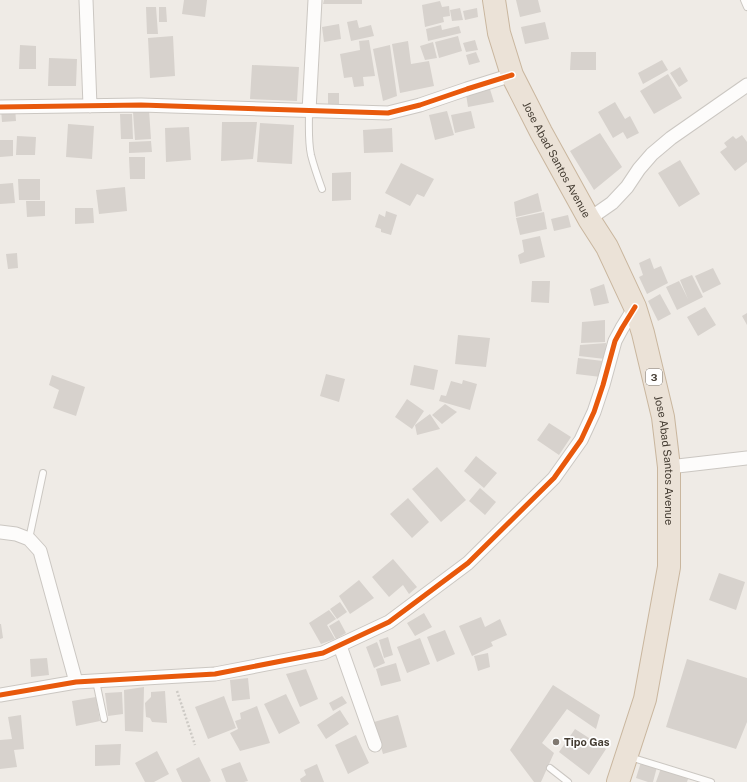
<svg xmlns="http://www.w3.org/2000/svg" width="747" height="782" font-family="'Public Sans',sans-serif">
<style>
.building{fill:#d7d2cd}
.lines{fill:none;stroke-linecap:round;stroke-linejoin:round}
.lane-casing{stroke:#cbc7c2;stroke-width:8}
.street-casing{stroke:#cbc7c2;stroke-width:15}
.highway-casing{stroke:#c9b69e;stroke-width:24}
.path{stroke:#cdcac5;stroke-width:2.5;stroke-dasharray:2 2;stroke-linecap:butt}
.lane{stroke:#fdfcfb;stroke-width:6}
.street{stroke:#fdfcfb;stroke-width:13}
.highway{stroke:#ebe2d7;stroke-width:22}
.cycleway-casing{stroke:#fff;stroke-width:8}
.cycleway{stroke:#e8590c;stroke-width:5}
.poi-dot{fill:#807971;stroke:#fff;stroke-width:1.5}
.labels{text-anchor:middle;stroke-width:3.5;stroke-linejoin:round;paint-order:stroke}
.shield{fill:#fff;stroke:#7c7670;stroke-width:1}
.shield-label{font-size:10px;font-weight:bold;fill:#443c32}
.street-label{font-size:11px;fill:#443c32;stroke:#fff}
.poi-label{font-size:11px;font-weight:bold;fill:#443c32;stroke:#fff;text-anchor:start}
</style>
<rect width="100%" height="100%" fill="#efebe6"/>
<path class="building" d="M184,0H207L205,17L182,14Z
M324,0H362V4H323Z
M516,0H538L541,12L520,17Z
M440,1L442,7L449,6L450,16L443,17L444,22L425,27L422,5Z
M146,7H156L158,34H147Z
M159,7H166L167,22H159Z
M460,8L463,20L452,21L450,10Z
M477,8L478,17L465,20L463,11Z
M357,20L359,28L371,25L374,36L351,41L347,22Z
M545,22L549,39L525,44L521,27Z
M339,24L341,39L324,42L322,27Z
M441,25L442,30L459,26L461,33L428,41L426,29Z
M173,36L175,76L150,78L148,38Z
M458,36L462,51L439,58L435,42Z
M369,40L375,76L363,77L364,86L354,87L352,77L344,78L340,54L360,50L359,41Z
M475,40L478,50L466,52L463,43Z
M408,41L411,64L429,61L434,86L400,93L392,44Z
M433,42L437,58L425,60L420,46Z
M20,45L36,46V69H19Z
M390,45L397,96L383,101L373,49Z
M476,52L480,62L469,65L466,55Z
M571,52H596V70H570Z
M49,58L77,59L76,86H48Z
M662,60L668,70L643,84L638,73Z
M252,65L299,67L297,101L250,99Z
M680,67L688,81L679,87L670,73Z
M668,74L682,98L654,114L640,91Z
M489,86L494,102L468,107L466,94Z
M328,93H339V105H328Z
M615,102L625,119L630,116L639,133L627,139L623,132L613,138L598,112Z
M15,107L16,121L2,122L1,109Z
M149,110L151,139L135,140L133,112Z
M447,111L454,135L435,140L429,115Z
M471,111L475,128L455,133L451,115Z
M120,114H132L133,139H121Z
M222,122H257L253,159L221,161Z
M260,123L294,125L292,164L257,162Z
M68,124L94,126L92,159L66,157Z
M189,127L191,160L166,162L165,128Z
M392,128L393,152L364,153L363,130Z
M600,133L622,167L594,190L570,151Z
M742,135L747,142V162L735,171L720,152L727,147L724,143L733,136L736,139Z
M17,136L36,137L35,155H16Z
M0,140H13V156L0,157Z
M151,141L152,152L129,153V142Z
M129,157H145V179H130Z
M680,160L700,194L679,207L658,173Z
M401,163L434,179L424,197L417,194L410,206L385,193Z
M351,172V200L332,201V173Z
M18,179H40V200H19Z
M13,183L15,203L0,204V184Z
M125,187L127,211L99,214L96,190Z
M538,193L542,211L516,217L514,202Z
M26,201H45V216L27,217Z
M75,208H93L94,223L75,224Z
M386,211L397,215L391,235L381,232V229L375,227L379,214L385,217Z
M544,212L547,229L520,235L516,218Z
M568,215L571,227L554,231L551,219Z
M540,236L545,257L520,264L518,255L524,252L522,240Z
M17,253L18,268L8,269L6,254Z
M650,258L654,269L661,266L668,283L647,294L639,277L643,275L639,263Z
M713,268L721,284L703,293L695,276Z
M692,275L703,297L677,310L666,287L679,281L688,299L680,280Z
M532,281H550L549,303L531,302Z
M604,284L609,303L594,306L590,289Z
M660,294L671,314L658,321L648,301Z
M705,307L716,325L698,336L687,317Z
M747,313V325L742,316Z
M605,320V342L581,343L582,322Z
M458,335L490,338L486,367L455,364Z
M606,343L605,359L579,356L580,345Z
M578,358L603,361L601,377L576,374Z
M414,365L438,370L434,390L410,385Z
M326,374L345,379L339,402L320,396Z
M52,375L85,387L76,416L53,408L59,390L49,385Z
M463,380L477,384L470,410L439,401L441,395L446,396L451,381L462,384Z
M407,399L424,411L412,429L395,417Z
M445,404L457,412L442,424L432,415Z
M430,414L440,429L417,435L415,425Z
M549,423L571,437L559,455L537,440Z
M476,456L497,473L484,488L464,471Z
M437,467L466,500L441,522L412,489Z
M480,488L496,502L485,515L469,501Z
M408,498L429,522L412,538L390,514Z
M393,559L417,587L409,594L403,585L389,597L372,577Z
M719,573L745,582L736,610L709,600Z
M359,580L374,598L350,614L339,596Z
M340,602L347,612L337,619L330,609Z
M329,610L336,619L327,625L335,639L321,644L309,623Z
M424,613L432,627L415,636L407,623Z
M481,617L485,627L500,619L507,635L491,642L493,646L472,656L459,626Z
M339,620L346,633L336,639L329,626Z
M0,624H1L3,638L0,639Z
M445,630L455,654L437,662L427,637Z
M388,637L393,655L384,658L379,640Z
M420,638L430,664L407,673L397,647Z
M377,642L385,663L374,668L366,647Z
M488,653L490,667L478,671L474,656Z
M47,658L49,675L31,677L30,659Z
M687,659L747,678V722L736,749L666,727Z
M396,663L401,681L381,686L376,669Z
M306,669L318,699L300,707L286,674Z
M248,678L250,699L232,701L230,680Z
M553,685L600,715L596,729L567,709L542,743L554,753L541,782H534L510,750Z
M144,687L143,732L125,731L124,690Z
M165,691L167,723L152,722L150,718L146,717L145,703L151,697V692Z
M122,692L123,714L108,716L105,693Z
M286,694L300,723L279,734L264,704Z
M224,696L236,728L208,739L195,707Z
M342,696L347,703L333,711L329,703Z
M96,697L100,721L76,726L72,701Z
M257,706L270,743L240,751L230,733L238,729L235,721L241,719L240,713Z
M340,710L349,724L326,739L317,725Z
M21,715L24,749L14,750L17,767L0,769V740L12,739L8,717Z
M398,715L407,747L383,754L374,722Z
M575,729L606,749L589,775L559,752Z
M356,735L369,763L348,774L335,745Z
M121,744L120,765L95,766V745Z
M157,751L169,774L154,782H145L135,763Z
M199,757L211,781L209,782H182L176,769Z
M240,762L248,781L244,782H226L221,769Z
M641,762L657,767L653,782H648L636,778Z
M317,764L324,782H301L300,779L306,775L304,770Z
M661,768L688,779L687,782H656Z"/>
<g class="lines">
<defs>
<path id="lane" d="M744,0L747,7
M309,111C309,126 308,141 311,155C314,167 318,178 322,189
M29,539L43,473
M96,681L104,719
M630,757L711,782
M550,768L568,782"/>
<path id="street" d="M86,0L90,106
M0,107L141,105L388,113L420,105L467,89L512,75
M309,111L315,0
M589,219L612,203L627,187L639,169L652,154L671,138L747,85
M669,467L747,458
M0,532L16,534L29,539L40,551L76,682
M340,646L375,745
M0,695L76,682L215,674L323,653L389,622L468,563L554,478L581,440L594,412L603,385L615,341L622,328L635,307"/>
<g id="highway">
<path id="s1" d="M494,0L499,33L512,75L541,132L589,219L607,247L635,307L643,333L663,417L669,467V567L645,699L618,782"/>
</g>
</defs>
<use href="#lane" class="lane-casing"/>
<use href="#street" class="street-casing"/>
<use href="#highway" class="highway-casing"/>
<path class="path" d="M177,691L195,745"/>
<use href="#lane" class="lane"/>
<use href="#street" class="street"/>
<use href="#highway" class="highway"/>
<defs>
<path id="cycleway" d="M0,107L141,105L388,113L420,105L467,89L512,75
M0,695L76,682L215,674L323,653L389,622L468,563L554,478L581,440L594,412L603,385L615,341L622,328L635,307"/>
</defs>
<use href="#cycleway" class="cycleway-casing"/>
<use href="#cycleway" class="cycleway"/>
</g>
<circle class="poi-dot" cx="556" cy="742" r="4"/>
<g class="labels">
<rect class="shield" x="646" y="369" width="16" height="16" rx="3"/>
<g class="shield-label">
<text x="654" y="381">3</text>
</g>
<g class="street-label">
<text dy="4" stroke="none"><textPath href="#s1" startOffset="173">Jose Abad Santos Avenue</textPath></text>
<text dy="4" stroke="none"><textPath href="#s1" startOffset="497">Jose Abad Santos Avenue</textPath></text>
</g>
<g class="poi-label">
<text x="564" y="746">Tipo Gas</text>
</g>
</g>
</svg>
